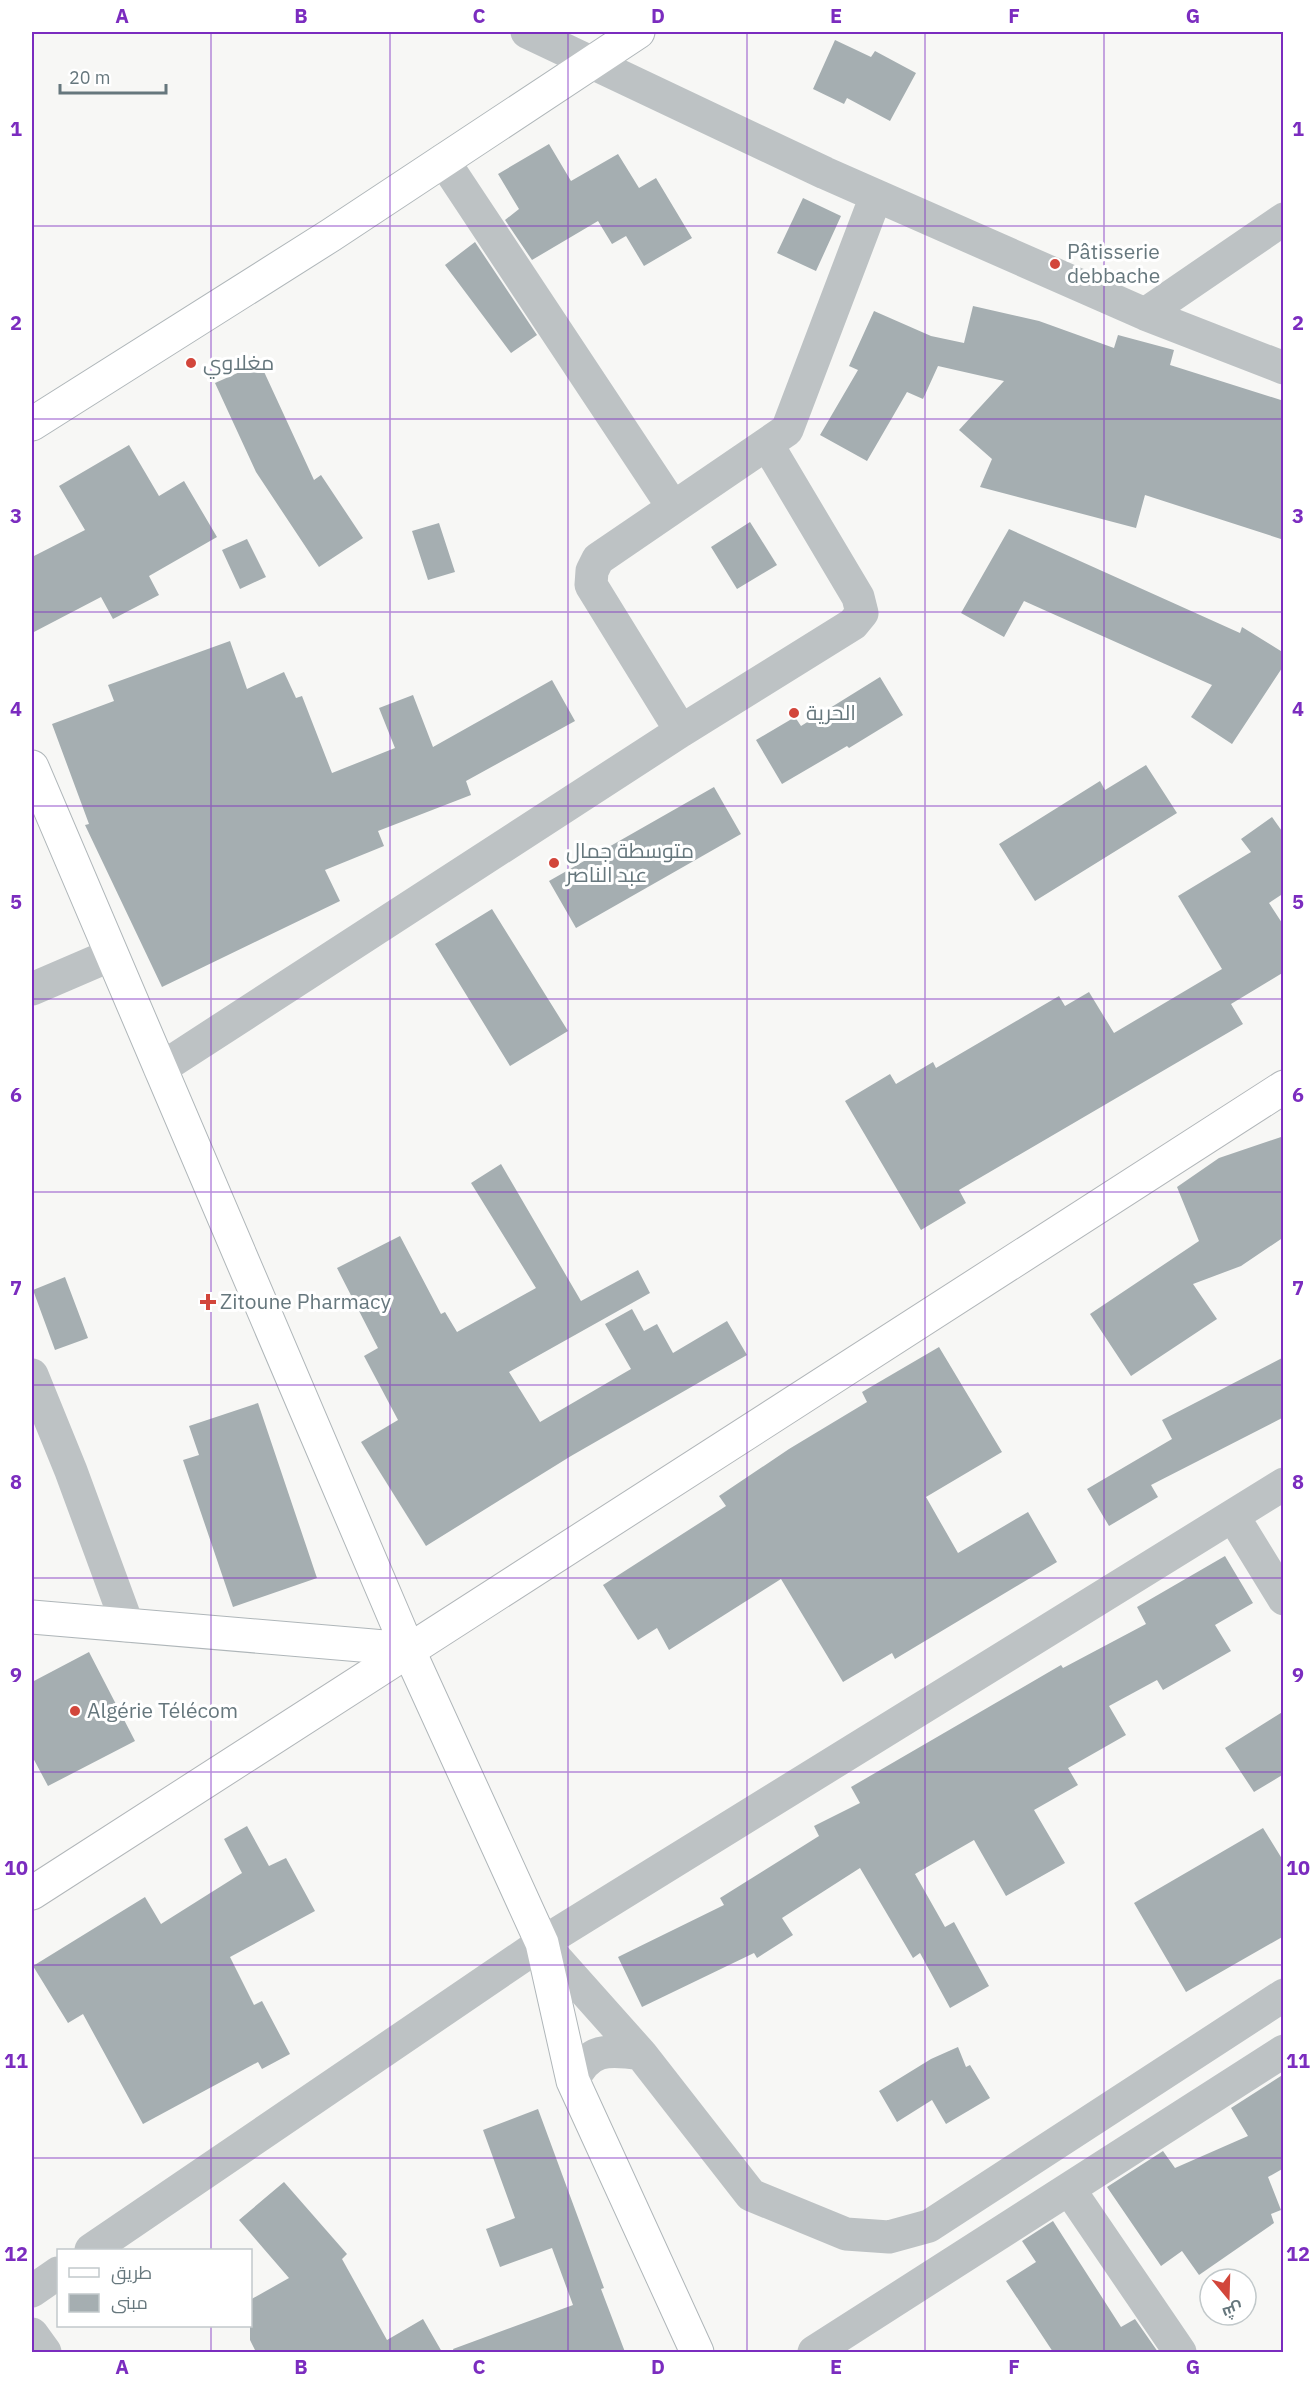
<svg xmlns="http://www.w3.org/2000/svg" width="1315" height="2384" font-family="'IBM Plex Sans',Cairo,sans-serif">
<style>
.building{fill:#a5aeb1}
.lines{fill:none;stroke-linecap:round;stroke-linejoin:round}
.secondary-casing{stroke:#afb6b9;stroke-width:35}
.primary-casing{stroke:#b1b6b9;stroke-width:35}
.street{stroke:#bdc2c4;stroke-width:33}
.secondary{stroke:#fff;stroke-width:33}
.primary{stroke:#fff;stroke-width:33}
.grid{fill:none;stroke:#7b2cbf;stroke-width:1.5;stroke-opacity:0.55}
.poi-dot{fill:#d2463b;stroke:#fff;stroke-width:2}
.labels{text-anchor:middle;stroke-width:6;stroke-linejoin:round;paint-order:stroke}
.poi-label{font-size:21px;fill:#66777d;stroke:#fff;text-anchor:start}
.neatline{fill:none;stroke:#7b2cbf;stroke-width:2}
.grid-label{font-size:20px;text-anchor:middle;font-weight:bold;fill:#7b2cbf}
</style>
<rect width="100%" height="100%" fill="#f7f7f5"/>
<path class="building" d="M835,40L871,57L875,51L916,73L890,121L847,98L844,104L813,89Z
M549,144L571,181L618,154L639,188L656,178L692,238L644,266L626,236L612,244L598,221L532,260L505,220L519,209L498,174Z
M803,198L841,216L816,271L777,253Z
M475,242L537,335L511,353L445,265Z
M973,306L1039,321L1114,348L1118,335L1174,350L1170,365L1284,401V540L1145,495L1136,528L980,487L992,459L959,430L1004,381L938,366L923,399L907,392L867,461L820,435L858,370L849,366L874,311L931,336L964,343Z
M260,363L314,480L321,475L363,538L319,567L256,472L215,383Z
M129,445L159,496L184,481L217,537L149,576L159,595L113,619L101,597L32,633V557L85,530L59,486Z
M750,522L777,565L737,589L711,547Z
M439,523L455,572L428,580L412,531Z
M1009,529L1240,633L1242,627L1284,653V665L1232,744L1191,717L1212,685L1024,601L1004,637L961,613Z
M247,539L266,577L240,589L222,550Z
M230,641L247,689L284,672L296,698L302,696L332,773L395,748L379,708L413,695L433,747L552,680L575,721L466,781L471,795L378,831L384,846L325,870L340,901L162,987L85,825L89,824L52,724L114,701L108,685Z
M880,677L903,715L849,748L847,746L782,784L756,740L795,717L801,726Z
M1146,765L1177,813L1035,901L999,844L1100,781L1105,790Z
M714,787L741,834L576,928L549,881Z
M1272,817L1284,834V893L1269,903L1284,926V972L1231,1004L1243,1024L959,1190L966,1203L921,1230L845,1101L890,1074L896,1084L933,1062L936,1068L1059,996L1065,1006L1089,992L1114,1033L1222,969L1178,896L1251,852L1241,839Z
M492,909L568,1031L510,1066L435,944Z
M1284,1136V1237L1241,1266L1193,1284L1217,1319L1131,1376L1090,1314L1199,1241L1177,1187L1219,1158Z
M501,1164L581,1301L638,1270L650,1293L509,1372L540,1422L631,1369L605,1324L632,1309L644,1331L657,1324L673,1353L727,1321L747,1355L571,1456L426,1546L361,1442L398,1420L364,1356L378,1348L337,1268L400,1236L441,1314L445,1312L457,1332L536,1288L471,1183Z
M65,1277L88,1338L55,1350L33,1290Z
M939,1347L1002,1452L926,1497L958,1553L1028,1512L1057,1562L895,1659L892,1653L843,1682L781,1579L669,1650L657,1628L638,1640L603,1585L726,1506L719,1496L789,1449L867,1402L862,1392Z
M1284,1357V1417L1151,1485L1158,1497L1109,1526L1087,1489L1172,1439L1162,1420Z
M258,1403L317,1578L233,1607L183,1460L199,1455L189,1426Z
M1225,1556L1253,1603L1215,1625L1231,1651L1163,1690L1157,1680L1109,1706L1126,1735L1068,1768L1078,1785L1034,1810L1065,1863L1006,1896L974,1840L915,1874L945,1927L954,1922L989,1986L950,2008L920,1953L913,1958L860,1868L782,1918L793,1935L757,1958L754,1953L642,2007L618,1957L724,1905L720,1898L819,1836L814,1826L860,1803L851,1787L1061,1665L1063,1668L1146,1624L1137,1607Z
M89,1652L135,1741L48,1786L32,1756V1682Z
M1284,1711V1774L1254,1792L1225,1748Z
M247,1826L269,1866L286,1858L315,1911L230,1957L254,2005L262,2001L290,2054L262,2069L258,2062L143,2124L83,2014L68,2023L33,1966L145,1897L161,1924L242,1873L224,1839Z
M1263,1828L1284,1862V1936L1186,1992L1134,1903Z
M958,2047L966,2067L970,2065L990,2098L946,2124L932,2100L897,2122L879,2091L931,2059Z
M1284,2074V2168L1268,2177L1281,2210L1271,2214L1274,2223L1199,2275L1182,2251L1161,2266L1107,2187L1163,2151L1175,2168L1248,2136L1231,2108Z
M538,2109L604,2288L601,2289L625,2352H454L453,2349L573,2305L552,2248L500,2267L486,2229L515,2218L483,2130Z
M284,2182L347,2254L342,2259L387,2340L423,2319L442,2352H256L250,2340V2300L289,2278L239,2220Z
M1053,2221L1121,2327L1135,2319L1158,2352H1053L1006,2281L1036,2262L1022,2241Z"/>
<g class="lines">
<defs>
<path id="secondary" d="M32,424L331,235L638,32
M32,767L408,1649L542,1943L573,2081L697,2352
M32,1617L408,1649"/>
<path id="primary" d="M32,1893L1284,1087"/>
</defs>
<use href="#secondary" class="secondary-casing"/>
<use href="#primary" class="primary-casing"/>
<path class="street" d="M527,32L825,173L1145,314L1284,368
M443,160L673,507
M1145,314L1284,219
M767,444L858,597L862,613L853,624L681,731L591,585L592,571L598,559L787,430L876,196
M32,989L111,955
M160,1069L681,731
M32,1375L71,1471L128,1626
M1233,1516L1284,1599
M542,1943L641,2054L751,2195L846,2234L889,2237L929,2226L1284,1995
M573,2081C588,2048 608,2049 641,2054
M1069,2189L1180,2352
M91,2250L542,1943L1284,1484
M32,2291L58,2273
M32,2334L45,2352
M814,2352L1284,2051"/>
<use href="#secondary" class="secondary"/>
<use href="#primary" class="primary"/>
</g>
<path class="grid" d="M211,32V2250M390,32V2352M568,32V2352M747,32V2352M925,32V2352M1104,32V2352M32,226H1284M32,419H1284M32,612H1284M32,806H1284M32,999H1284M32,1192H1284M32,1385H1284M32,1578H1284M32,1772H1284M32,1965H1284M32,2158H1284M211,2326V2352"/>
<g class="poi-dot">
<circle cx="1055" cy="264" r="6"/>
<circle cx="191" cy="363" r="6"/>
<circle cx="794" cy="713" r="6"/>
<circle cx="554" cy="863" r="6"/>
<path d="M205 1293h6v6h6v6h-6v6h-6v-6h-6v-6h6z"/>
<circle cx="75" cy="1711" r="6"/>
</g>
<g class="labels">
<g class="poi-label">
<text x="1067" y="259">Pâtisserie<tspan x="1067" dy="24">debbache</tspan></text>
<text x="203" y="370">مغلاوي</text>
<text x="806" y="720">الحرية</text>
<text x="566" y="858">متوسطة جمال<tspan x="566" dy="24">عبد الناصر</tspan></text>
<text x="220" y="1309">Zitoune Pharmacy</text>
<text x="87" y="1718">Algérie Télécom</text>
</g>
</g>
<rect width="1315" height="2384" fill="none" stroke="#ffffff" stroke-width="66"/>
<rect x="57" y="2249" width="195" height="78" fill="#ffffff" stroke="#c2c9cb" stroke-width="1.5"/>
<rect x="69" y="2268" width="30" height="9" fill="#ffffff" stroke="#c2c9cb" stroke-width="1.5"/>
<text x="111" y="2279" font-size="18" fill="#66777d">طريق</text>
<rect x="69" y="2294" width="30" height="18" fill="#a5aeb1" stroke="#c2c9cb" stroke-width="1.5"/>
<text x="111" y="2309" font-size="18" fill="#66777d">مبنى</text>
<g transform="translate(1228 2297) rotate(161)"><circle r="28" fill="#ffffff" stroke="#c2c9cb" stroke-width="1.5"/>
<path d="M0-4.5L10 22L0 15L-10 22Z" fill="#d2463b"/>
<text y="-9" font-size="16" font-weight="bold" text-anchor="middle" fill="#66777d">ش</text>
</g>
<path d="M60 84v9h106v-9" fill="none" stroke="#66777d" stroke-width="3"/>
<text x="69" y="84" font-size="18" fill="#66777d" stroke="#ffffff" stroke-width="4.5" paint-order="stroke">20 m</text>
<rect x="33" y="33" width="1249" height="2318" class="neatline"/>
<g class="grid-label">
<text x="122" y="23">A</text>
<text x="301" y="23">B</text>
<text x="479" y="23">C</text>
<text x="658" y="23">D</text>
<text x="836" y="23">E</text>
<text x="1014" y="23">F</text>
<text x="1193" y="23">G</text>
<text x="16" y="136">1</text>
<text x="1298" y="136">1</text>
<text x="16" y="330">2</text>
<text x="1298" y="330">2</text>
<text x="16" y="523">3</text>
<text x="1298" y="523">3</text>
<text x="16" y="716">4</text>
<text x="1298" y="716">4</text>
<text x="16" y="909">5</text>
<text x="1298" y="909">5</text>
<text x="16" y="1102">6</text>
<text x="1298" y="1102">6</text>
<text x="16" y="1295">7</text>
<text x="1298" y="1295">7</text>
<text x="16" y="1489">8</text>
<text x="1298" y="1489">8</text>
<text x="16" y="1682">9</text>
<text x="1298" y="1682">9</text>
<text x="16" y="1875">10</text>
<text x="1298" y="1875">10</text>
<text x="16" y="2068">11</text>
<text x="1298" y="2068">11</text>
<text x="16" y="2261">12</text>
<text x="1298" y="2261">12</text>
<text x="122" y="2374">A</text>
<text x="301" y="2374">B</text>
<text x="479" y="2374">C</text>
<text x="658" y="2374">D</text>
<text x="836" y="2374">E</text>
<text x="1014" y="2374">F</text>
<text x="1193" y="2374">G</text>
</g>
</svg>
